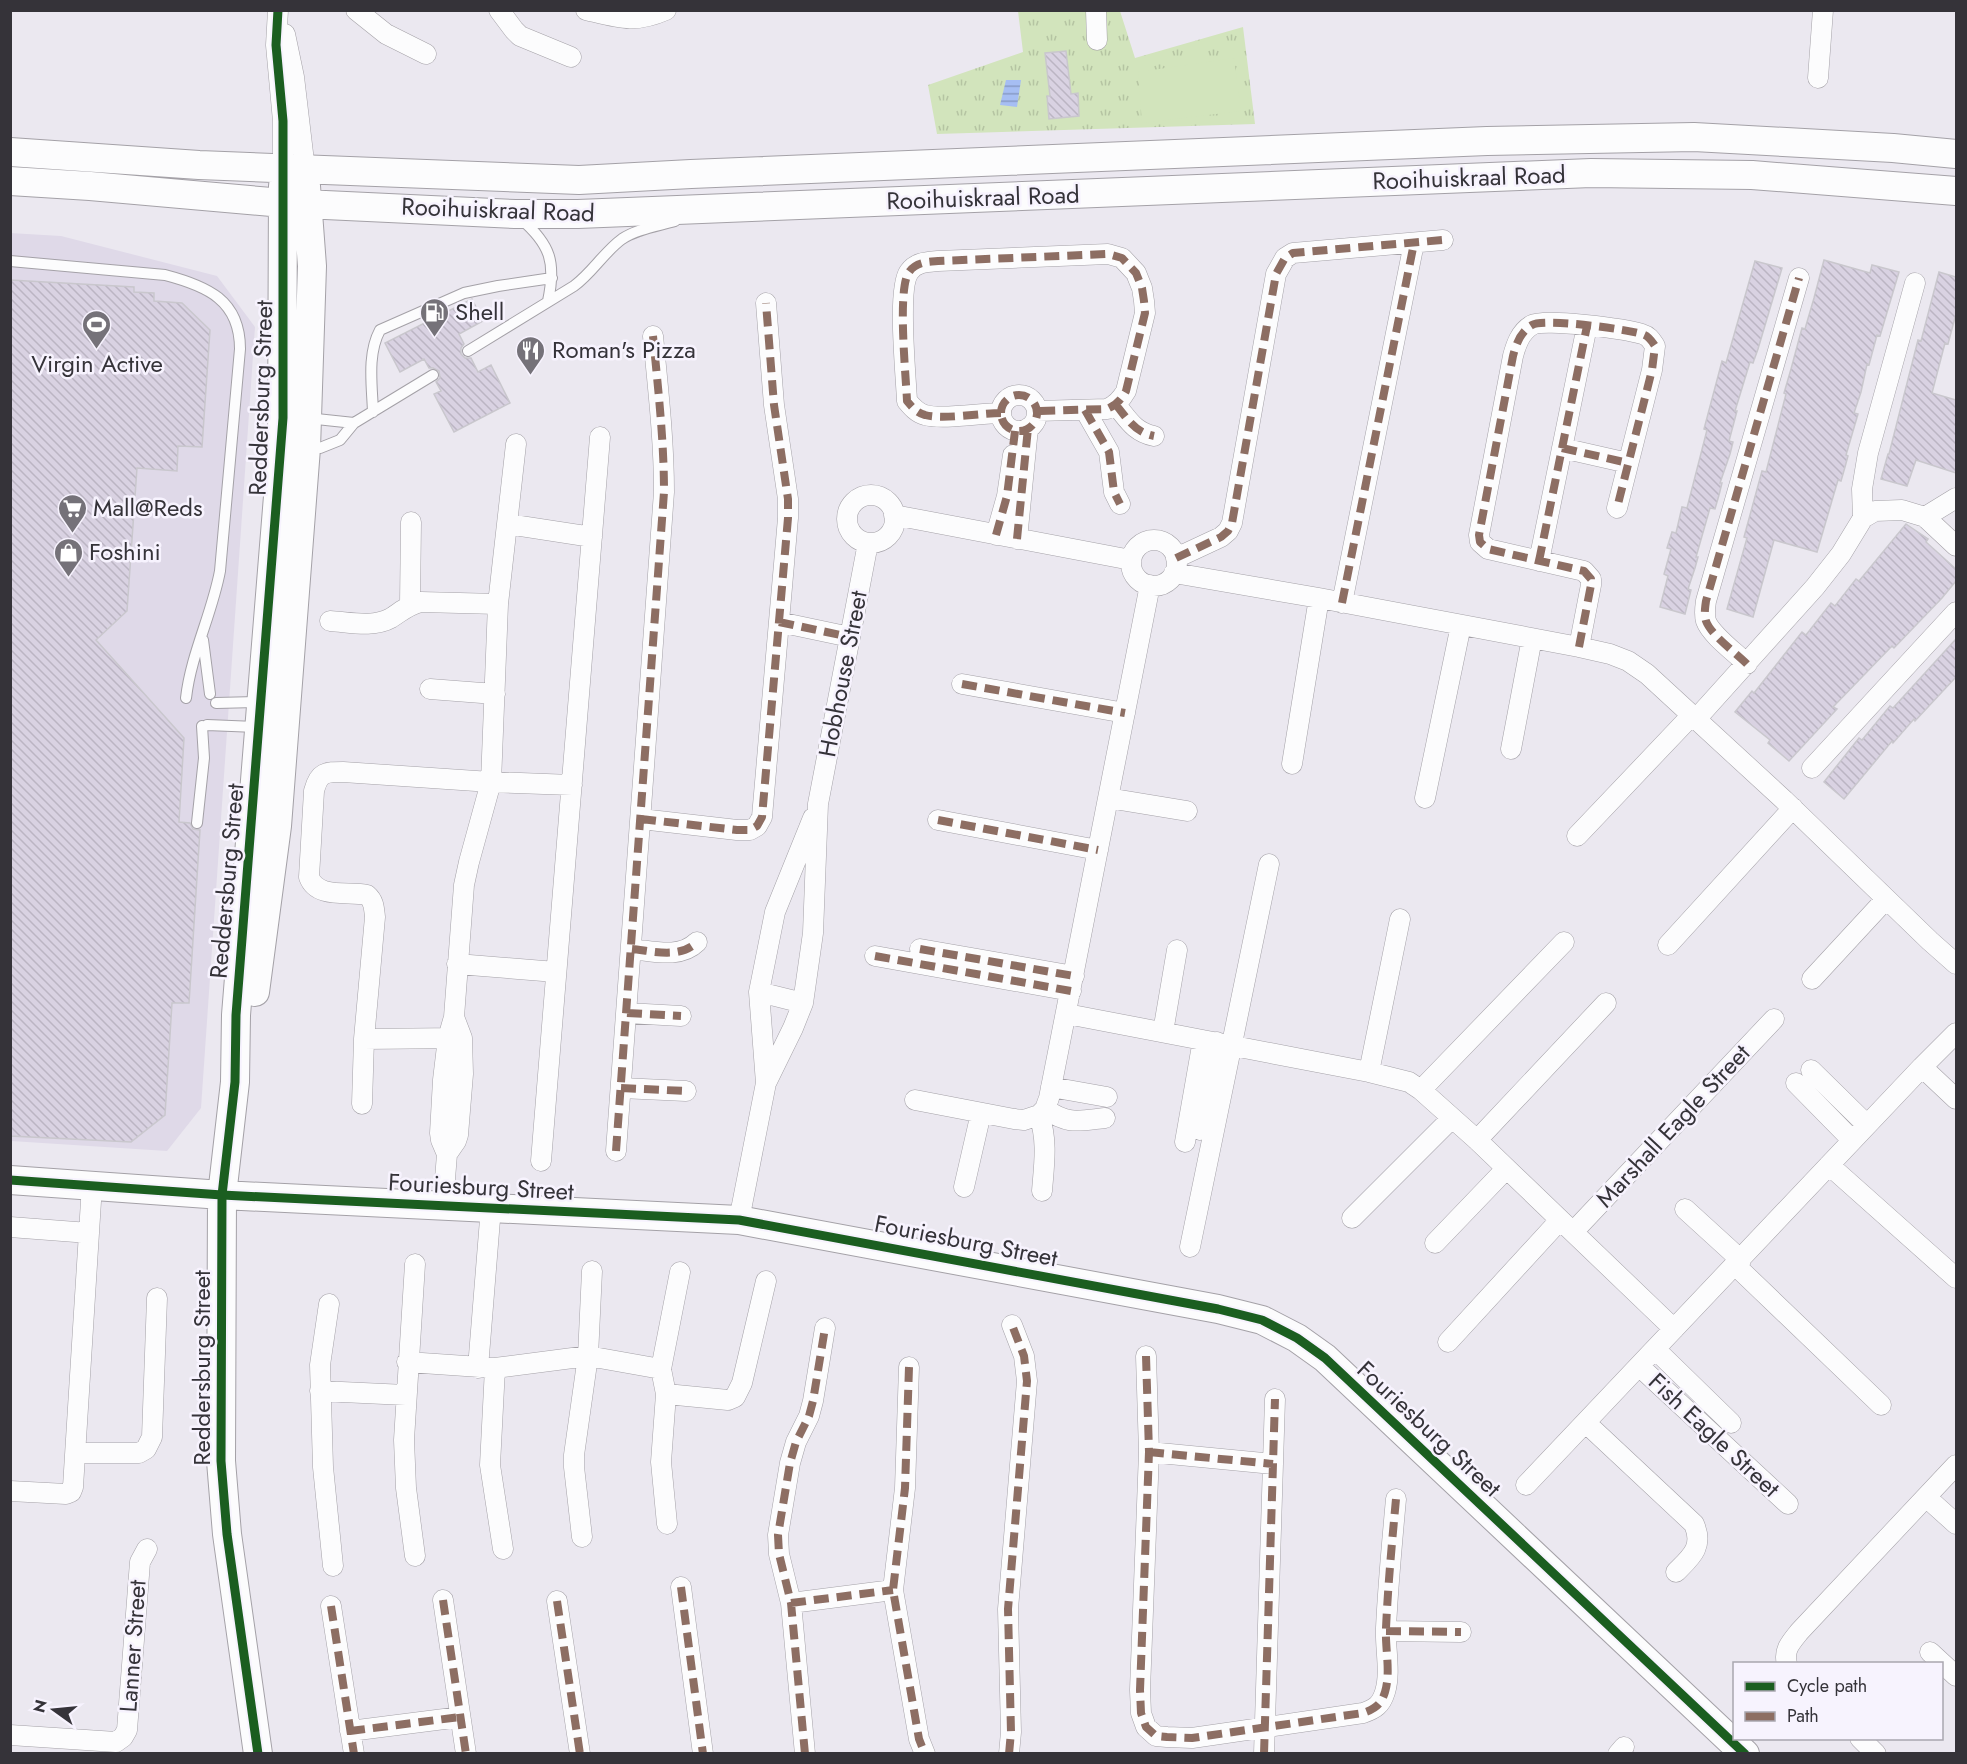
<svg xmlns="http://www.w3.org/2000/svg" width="1967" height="1764" font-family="Jost,sans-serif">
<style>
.built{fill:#dfd9e8}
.grass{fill:url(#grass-tufts)}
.pitch{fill:#d2e4bc}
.water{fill:url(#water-rules)}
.building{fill:url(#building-back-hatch);stroke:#c9c7cd;stroke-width:1.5}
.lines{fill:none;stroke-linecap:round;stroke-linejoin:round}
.lane-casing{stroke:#a4a1a7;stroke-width:12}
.street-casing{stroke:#a4a1a7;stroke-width:21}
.secondary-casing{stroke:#a4a1a7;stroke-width:30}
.lane{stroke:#fcfcfd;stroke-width:10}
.street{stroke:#fcfcfd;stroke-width:20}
.secondary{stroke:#fcfcfd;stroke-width:28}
.quiet{stroke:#8d6e63;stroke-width:8;stroke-dasharray:15 8;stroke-linecap:butt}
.cycleway-casing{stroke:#f7f3fe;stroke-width:13}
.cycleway{stroke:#1b5e20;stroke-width:9}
.labels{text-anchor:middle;stroke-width:5;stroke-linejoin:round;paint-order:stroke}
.street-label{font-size:24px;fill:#353339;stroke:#f7f3fe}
.poi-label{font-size:24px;fill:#353339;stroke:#f7f3fe;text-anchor:start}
</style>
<defs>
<pattern id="grass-tufts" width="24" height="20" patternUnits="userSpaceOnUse" patternTransform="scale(1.5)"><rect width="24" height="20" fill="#d2e4bc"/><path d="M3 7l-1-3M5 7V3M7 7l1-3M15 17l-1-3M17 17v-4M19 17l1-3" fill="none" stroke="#b5c4a2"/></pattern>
<pattern id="water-rules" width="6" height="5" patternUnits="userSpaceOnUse" patternTransform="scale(1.5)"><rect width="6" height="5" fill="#a6bef3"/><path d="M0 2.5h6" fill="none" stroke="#889bc6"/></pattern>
<pattern id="building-back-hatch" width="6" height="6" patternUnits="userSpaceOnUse" patternTransform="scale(1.5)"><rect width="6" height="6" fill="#d9d2e2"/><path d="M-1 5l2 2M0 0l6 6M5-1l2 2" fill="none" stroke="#bbb5c3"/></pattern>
</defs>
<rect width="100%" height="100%" fill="#ebe8f0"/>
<path class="built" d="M10,233L61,236L217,276L255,327L201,1108L167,1151L11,1141Z"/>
<path class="grass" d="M1018,11H1120L1135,58L1243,27L1255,124L937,134L928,85L1023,52Z"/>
<path class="pitch" d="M1234,58L1241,111L1142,123L1138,72Z"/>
<path class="water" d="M1006,80H1021L1017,107L1000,105Z"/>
<path class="building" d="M1066,51L1071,94L1078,93L1079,116L1049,119L1047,96H1050L1045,53Z
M1824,260L1870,273L1872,265L1899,272L1880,336L1877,335L1869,365L1867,364L1861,392L1854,413L1858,414L1846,455L1848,456L1845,467L1841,481L1838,480L1817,552L1774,540L1753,617L1727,609L1747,538L1744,537L1762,471L1766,472L1786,394L1784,393L1791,369L1802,328L1805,329L1814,298Z
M1755,261L1782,268L1758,349L1753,363L1750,362L1735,411H1737L1729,441L1733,442L1730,454L1720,483H1722L1719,495L1715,509L1710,508L1696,557H1698L1695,568L1688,589L1691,590L1685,614L1660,607L1668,576L1664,574L1671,549L1667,548L1672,532L1676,533L1682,507L1687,508L1707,430L1704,429L1722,361L1726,363Z
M1939,272L1956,277V314L1948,344L1945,343L1932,393L1956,400V473L1916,460L1907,486L1881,479L1888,454H1889L1918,340L1921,341Z
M10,280L134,287V292L154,293V301L182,303L210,330L202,447L178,446L177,471L137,468L127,611L96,640L184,738L179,822L190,823L193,829L200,830L189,1003H172L165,1115L131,1142L10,1136Z
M472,299L483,321L459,334L464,344L461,348V354L465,358H471L478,372L491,365L510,403L454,432L434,394L441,391L436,382L440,378L439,371L433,368H429L424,359L400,372L385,343Z
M1906,524L1928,539L1926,542L1956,569V581L1942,598L1894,648L1892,646L1833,707L1837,709L1789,761L1768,743L1770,740L1735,712L1752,691L1754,693L1802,632L1806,635L1831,603L1835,606L1856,579L1859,581Z
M1956,639V677L1915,721L1914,719L1893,743L1892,741L1844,799L1824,782L1859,738L1862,740L1890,706L1893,708Z"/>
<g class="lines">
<defs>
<path id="lane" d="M521,219C551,245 556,263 548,301
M10,261L165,275C207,286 240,300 240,349L220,571C212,614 191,654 186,698
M468,351L574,286C592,273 604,252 622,239C637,229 658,226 675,221
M373,412C372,385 367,354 380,330L464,293L498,286L552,278
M307,418L354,423
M306,448H320L340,440L354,423L433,375
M203,640L210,694
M216,703L261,702
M207,725L258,727
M197,823L204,758L202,726"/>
<path id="street" d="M278,10L276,45L283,121V169
M356,10L386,34L426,54
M499,10L514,30L520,36L571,57
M586,10C619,18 634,24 666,10
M1096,10L1097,40
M285,34L294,77L305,170
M1818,78L1823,10
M1001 413a18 18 0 1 1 36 0a18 18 0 1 1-36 0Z
M1116,405C1128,419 1134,432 1154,436
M1085,410L1109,452L1114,492L1120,504
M1001,413C980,413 943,420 925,415C917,413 912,407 907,401C906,376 897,289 909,272C916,262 927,262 938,261L1108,254L1122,258L1136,273L1142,288L1144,301L1145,313L1126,391C1121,400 1116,405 1107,409L1037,411
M1562,448L1628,463
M847 519a24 24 0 1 1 48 0a24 24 0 1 1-48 0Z
M894,515L1131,560
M1925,517L1956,498
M1863,518L1862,489L1868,453L1915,283
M507,524L592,537
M996,535L1007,496L1013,455
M1017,539L1028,428
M1131 563a23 23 0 1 1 46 0a23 23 0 1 1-46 0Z
M1176,558L1221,537L1228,531L1232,523L1276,274L1285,258L1293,253L1443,240
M1539,561L1587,326
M1174,573L1319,598L1579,647L1610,654L1628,661L1647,674L1784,800L1930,941L1956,964
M1342,603L1414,243
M410,604L411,522
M330,621C349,622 373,628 391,618C402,611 408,605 421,602L498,604
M779,622L850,637
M1579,647L1591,585V579L1584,571L1488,549L1480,542L1479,535L1513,356C1516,345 1520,332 1532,325C1544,318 1626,329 1642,334C1649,336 1651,340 1655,346L1652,370L1617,508
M1747,664C1736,653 1711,635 1706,621C1704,614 1705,608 1706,601L1799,278
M962,684L1125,713
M430,689L495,694
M1697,718L1815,587L1841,554L1863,518L1875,511L1902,510L1925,517L1956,546
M1511,749L1532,638
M1292,764L1319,598
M1812,768L1956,612
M1108,798L1187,811
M1425,798L1461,625
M641,819L737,830H750L757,826L762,817L788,518V499L774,405L766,303
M938,820L1098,850
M1577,836L1692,715
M1668,945L1793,808
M632,949C653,951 680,959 697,942
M920,949L1074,976
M875,956L1071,991
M457,964L556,972
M1812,979L1886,899
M759,992L803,1003
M627,1013L681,1016
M1067,1014L1369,1072L1409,1082L1421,1090L1477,1140L1674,1329
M1163,1032L1177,950
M364,1039L459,1038
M1922,1067L1956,1099
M1811,1070L1867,1125
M1369,1072L1400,919
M766,1083L759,992L775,912L813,818
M1796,1083L1852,1140
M1051,1087L1107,1097
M621,1088L686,1091
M1421,1090L1564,942
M915,1100L1014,1119L1024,1120L1039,1115L1045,1109L1049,1098L1150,585
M362,1104L364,1039L375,917C374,908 374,901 367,895C348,891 317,899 309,877L314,791C319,772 325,772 343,772L491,782L572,785
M1045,1109C1069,1125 1078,1121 1105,1118
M1039,1115C1048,1141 1044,1165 1042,1191
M1200,1130L1217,1042
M1477,1140L1606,1003
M1185,1142L1203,1040
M616,1151L664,492C664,440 658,388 653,336
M447,1154L456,1141L458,1135L463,1074L462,1038L454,1017
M541,1161L600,437
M1829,1165L1956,1278
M964,1187L981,1113
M443,1204L447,1154L441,1140L440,1133L443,1080L448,1038L454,1017L464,885L469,862L491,782L498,604L516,444
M1685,1209L1741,1260
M1352,1218L1452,1118
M739,1220L766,1083L793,1028L803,1003L813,933L818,804L868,543
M10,1227L89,1233
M1573,1232L1774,1019
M1435,1243L1506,1169
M1190,1247L1269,864
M415,1264L404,1440L406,1488L415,1556
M1735,1265L1881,1405
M329,1304L320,1365L323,1467L333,1566
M1448,1342L1560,1220
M1655,1349L1731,1423
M1146,1356L1149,1452L1140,1690L1141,1713L1146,1727L1156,1736L1167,1737L1192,1738L1363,1713C1375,1709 1381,1705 1385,1692C1391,1672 1385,1649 1386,1628C1388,1585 1392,1542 1396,1499
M407,1362L495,1368L588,1356L661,1369L666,1394L728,1400L735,1397L742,1383L766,1281
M1639,1366L1788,1504
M909,1367L905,1488L893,1590L919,1739L925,1754
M478,1368L491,1207
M495,1368L490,1465L503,1549
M661,1369L680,1272
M320,1391L406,1395
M666,1394L661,1462L667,1524
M1586,1423L1694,1524C1704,1547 1691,1557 1676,1572
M1149,1452L1273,1464
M77,1453H139L146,1449L152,1437L157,1298
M1526,1485L1922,1067L1956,1033
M10,1491L66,1494L71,1492L73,1487L92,1185
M1926,1497L1956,1524
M582,1537L574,1467V1455L588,1356L592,1271
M681,1587L703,1754
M443,1600L466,1754
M557,1601L580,1754
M791,1603L893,1590
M331,1606L354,1754
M1386,1631L1461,1632
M1930,1652L1956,1676
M1787,1664C1783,1650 1791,1642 1800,1631L1956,1465
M350,1731L460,1717
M10,1735L116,1742L123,1737L127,1730L140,1562L147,1549
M1860,1738L1876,1754
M805,1754L791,1603L779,1554L778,1535L790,1463L796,1442L809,1416L813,1401L825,1328
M1009,1754L1011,1732L1008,1609L1027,1381L1024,1356L1012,1325
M1264,1754L1275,1399
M1618,1754L1624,1747"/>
<path id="secondary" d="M10,152L199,165L579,180L691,174L1487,141L1694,137L1893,148L1956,154
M10,181L90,186L283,203L515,214H578L1591,173L1752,175L1956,191
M255,992L277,826L306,448L312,266L306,186
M10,1180L222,1195L739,1220L1218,1309L1262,1320L1297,1338L1325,1358L1745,1754
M258,1754L227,1534L221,1461L222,1195L235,1082L236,1015L282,447L283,186"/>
</defs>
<use href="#lane" class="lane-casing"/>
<use href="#street" class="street-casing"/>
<use href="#secondary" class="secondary-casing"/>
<use href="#lane" class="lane"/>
<use href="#street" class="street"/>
<use href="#secondary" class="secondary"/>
<path class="quiet" d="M1001 413a18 18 0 1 1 36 0a18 18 0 1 1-36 0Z
M1116,405C1128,419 1134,432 1154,436
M1085,410L1109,452L1114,492L1120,504
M1001,413C980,413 943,420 925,415C917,413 912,407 907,401C906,376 897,289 909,272C916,262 927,262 938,261L1108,254L1122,258L1136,273L1142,288L1144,301L1145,313L1126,391C1121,400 1116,405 1107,409L1037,411
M1562,448L1628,463
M996,535L1007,496L1015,431
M1017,539L1028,428
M1176,558L1221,537L1228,531L1232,523L1276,274L1285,258L1293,253L1443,240
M1539,561L1587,326
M1342,603L1414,243
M779,622L850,637
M1579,647L1591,585V579L1584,571L1488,549L1480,542L1479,535L1513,356C1516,345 1520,332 1532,325C1544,318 1626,329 1642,334C1649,336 1651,340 1655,346L1652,370L1617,508
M1747,664C1736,653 1711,635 1706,621C1704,614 1705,608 1706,601L1799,278
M962,684L1125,713
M641,819L737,830H750L757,826L762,817L788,518V499L774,405L766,303
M938,820L1098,850
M632,949C653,951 680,959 697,942
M920,949L1074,976
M875,956L1071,991
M627,1013L681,1016
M621,1088L686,1091
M616,1151L664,492C664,440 658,388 653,336
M1146,1356L1149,1452L1140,1690L1141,1713L1146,1727L1156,1736L1167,1737L1192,1738L1363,1713C1375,1709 1381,1705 1385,1692C1391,1672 1385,1649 1386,1628C1388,1585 1392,1542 1396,1499
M909,1367L905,1488L893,1590L919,1739L925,1754
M1149,1452L1273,1464
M681,1587L703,1754
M443,1600L466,1754
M557,1601L580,1754
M791,1603L893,1590
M331,1606L354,1754
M1386,1631L1461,1632
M350,1731L460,1717
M805,1754L791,1603L779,1554L778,1535L790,1463L796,1442L809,1416L813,1401L825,1328
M1009,1754L1011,1732L1008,1609L1027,1381L1024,1356L1012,1325
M1264,1754L1275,1399"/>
<defs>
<path id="cycleway" d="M10,1180L222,1195L739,1220L1218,1309L1262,1320L1297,1338L1325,1358L1745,1754
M258,1754L227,1534L221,1461L222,1195L235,1082L236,1015L283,418V121L276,45L278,10"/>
</defs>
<use href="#cycleway" class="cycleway-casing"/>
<use href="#cycleway" class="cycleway"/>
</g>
<defs>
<symbol id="fuel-pin" viewBox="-11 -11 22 30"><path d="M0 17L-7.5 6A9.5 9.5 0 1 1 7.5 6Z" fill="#757279" stroke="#f7f3fe"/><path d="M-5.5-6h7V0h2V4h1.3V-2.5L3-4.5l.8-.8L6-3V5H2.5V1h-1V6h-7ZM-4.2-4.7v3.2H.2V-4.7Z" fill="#fff"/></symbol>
<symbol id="stadium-pin" viewBox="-11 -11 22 30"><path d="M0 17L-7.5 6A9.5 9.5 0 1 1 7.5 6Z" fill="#757279" stroke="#f7f3fe"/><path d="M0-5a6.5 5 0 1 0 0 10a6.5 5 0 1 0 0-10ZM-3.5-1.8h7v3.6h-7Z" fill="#fff"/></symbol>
<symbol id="restaurant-pin" viewBox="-11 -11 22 30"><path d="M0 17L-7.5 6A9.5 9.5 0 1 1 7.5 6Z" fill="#757279" stroke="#f7f3fe"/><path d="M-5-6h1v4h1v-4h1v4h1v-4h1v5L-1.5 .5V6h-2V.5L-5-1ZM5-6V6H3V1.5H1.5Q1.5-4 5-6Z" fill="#fff"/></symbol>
<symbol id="supermarket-pin" viewBox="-11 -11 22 30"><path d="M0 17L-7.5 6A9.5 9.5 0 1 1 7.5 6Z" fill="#757279" stroke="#f7f3fe"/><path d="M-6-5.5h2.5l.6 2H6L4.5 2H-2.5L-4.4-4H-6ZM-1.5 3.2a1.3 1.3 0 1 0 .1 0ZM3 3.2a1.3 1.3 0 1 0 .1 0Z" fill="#fff"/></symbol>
<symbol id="shop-pin" viewBox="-11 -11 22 30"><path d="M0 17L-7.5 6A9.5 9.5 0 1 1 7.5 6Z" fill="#757279" stroke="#f7f3fe"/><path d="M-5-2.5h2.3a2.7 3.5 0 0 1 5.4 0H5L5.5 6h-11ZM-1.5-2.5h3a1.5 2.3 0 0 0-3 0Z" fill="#fff"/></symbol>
</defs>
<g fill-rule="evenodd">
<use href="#fuel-pin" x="418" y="296" width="33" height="45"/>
<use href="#stadium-pin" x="80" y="308" width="33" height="45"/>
<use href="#restaurant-pin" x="514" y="334" width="33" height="45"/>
<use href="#supermarket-pin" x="56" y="492" width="33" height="45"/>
<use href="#shop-pin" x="52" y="536" width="33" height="45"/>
</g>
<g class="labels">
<g class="street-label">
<text transform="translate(1469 178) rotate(-2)" y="8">Rooihuiskraal Road</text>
<text transform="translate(983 198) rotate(-2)" y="8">Rooihuiskraal Road</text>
<text transform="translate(498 210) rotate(2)" y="8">Rooihuiskraal Road</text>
<text transform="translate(261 398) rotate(-88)" y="8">Reddersburg Street</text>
<text transform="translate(843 674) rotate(-79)" y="8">Hobhouse Street</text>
<text transform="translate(227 881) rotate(-85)" y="8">Reddersburg Street</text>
<text transform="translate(1673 1126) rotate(-47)" y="8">Marshall Eagle Street</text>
<text transform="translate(481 1187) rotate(3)" y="8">Fouriesburg Street</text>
<text transform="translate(966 1241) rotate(11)" y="8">Fouriesburg Street</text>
<text transform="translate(202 1368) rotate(-90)" y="8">Reddersburg Street</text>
<text transform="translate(1429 1429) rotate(43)" y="8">Fouriesburg Street</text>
<text transform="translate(1714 1435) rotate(43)" y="8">Fish Eagle Street</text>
<text transform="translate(133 1646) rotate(-86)" y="8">Lanner Street</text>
</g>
<g class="poi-label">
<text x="455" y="320">Shell</text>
<text x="552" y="358">Roman's Pizza</text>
<text x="97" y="372" text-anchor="middle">Virgin Active</text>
<text x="93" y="516">Mall@Reds</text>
<text x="89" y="560">Foshini</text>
</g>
</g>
<rect width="1967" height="1764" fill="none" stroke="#353339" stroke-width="24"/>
<rect x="1733" y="1662" width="210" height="78" fill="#f7f3fe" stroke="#a9a6af" stroke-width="1.5"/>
<rect x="1745" y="1682" width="30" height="9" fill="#1b5e20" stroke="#a9a6af" stroke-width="1.5"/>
<text x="1787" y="1692" font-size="18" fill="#353339">Cycle path</text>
<rect x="1745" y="1712" width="30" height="9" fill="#8d6e63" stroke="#a9a6af" stroke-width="1.5"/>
<text x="1787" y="1722" font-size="18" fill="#353339">Path</text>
<g transform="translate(54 1710) rotate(285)" stroke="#f7f3fe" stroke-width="4.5" paint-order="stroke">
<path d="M0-4.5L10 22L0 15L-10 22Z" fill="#353339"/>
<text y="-9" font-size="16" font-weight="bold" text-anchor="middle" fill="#353339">N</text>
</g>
</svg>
